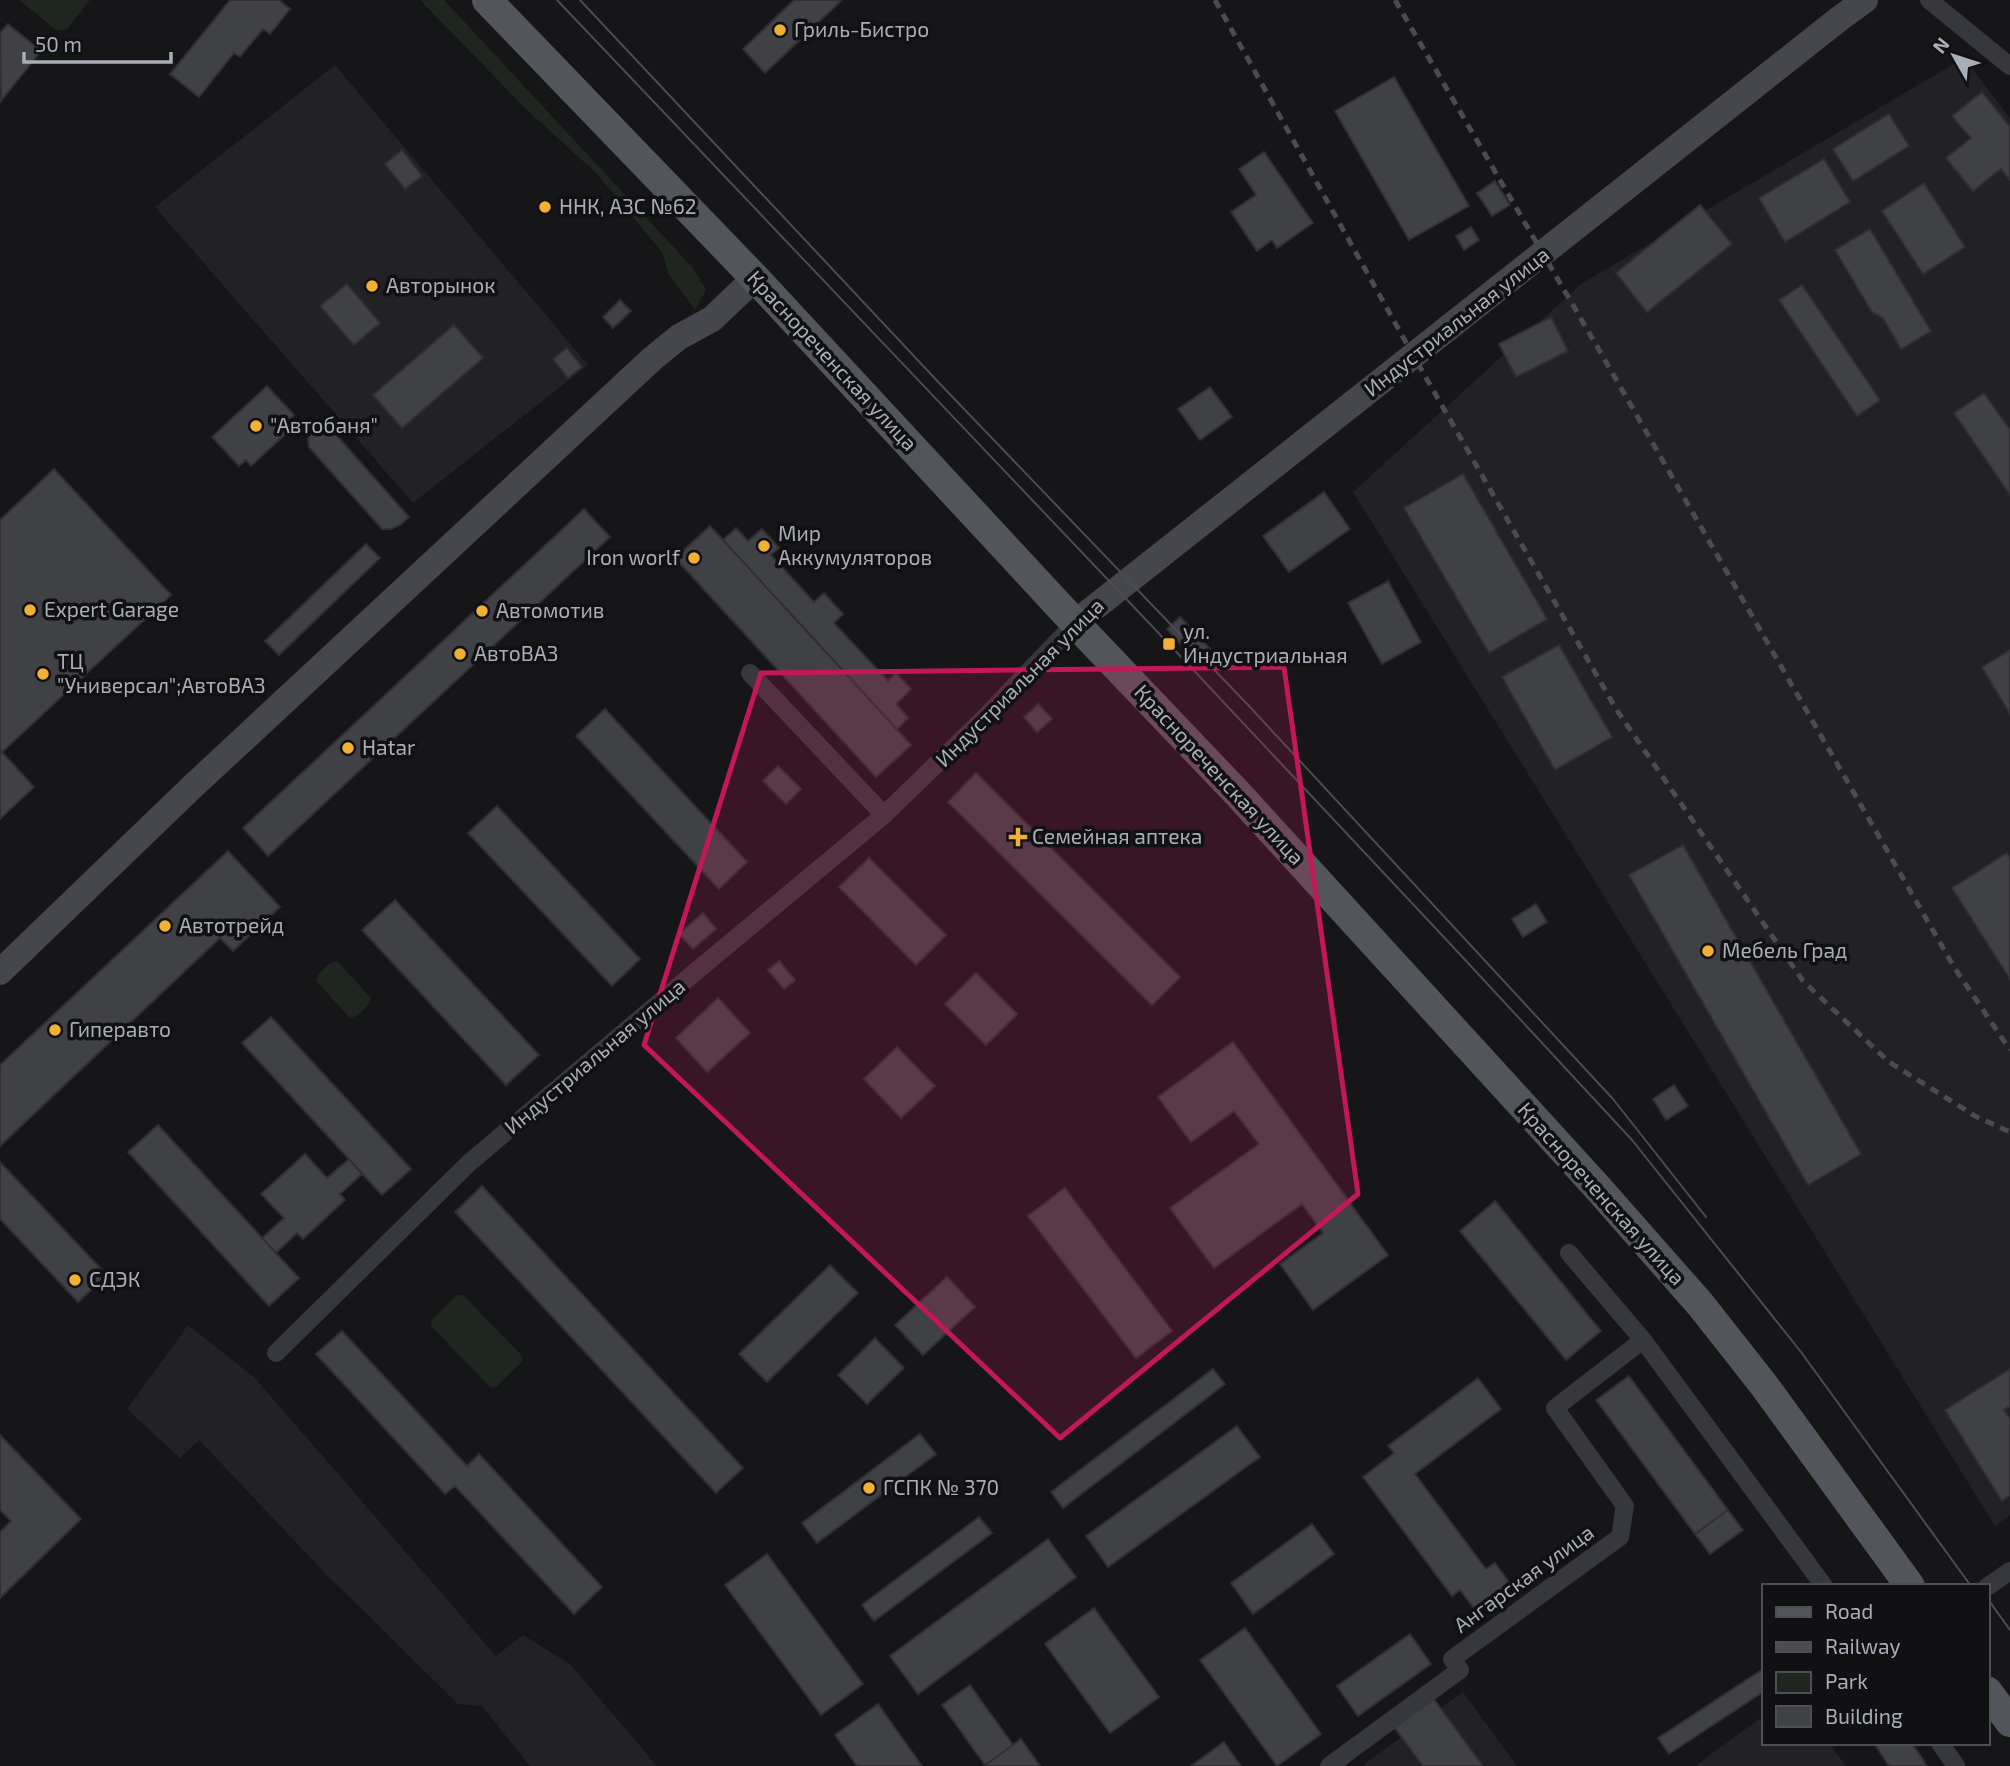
<svg xmlns="http://www.w3.org/2000/svg" width="2010" height="1766" font-family="'Exo 2',sans-serif">
<style>
.built{fill:#222225}
.green{fill:#1e261f}
.building{fill:#404145;stroke:#303034;stroke-width:2}
.lines{fill:none;stroke-linecap:round;stroke-linejoin:round}
.street{stroke:#37383d;stroke-width:18}
.secondary{stroke:#45474d;stroke-width:26}
.primary{stroke:#53555c;stroke-width:30}
.tram{stroke:#4a4c52;stroke-width:2}
.rail{stroke:#4a4c52;stroke-width:5;stroke-dasharray:9 7;stroke-linecap:butt}
.marked{fill:#c2185b;fill-opacity:0.2;stroke:#c2185b;stroke-width:5;stroke-linejoin:round}
.poi-dot{fill:#f2b134;stroke:#111113;stroke-width:2.5}
.labels{text-anchor:middle;stroke-width:7;stroke-linejoin:round;paint-order:stroke}
.poi-label{font-size:21px;fill:#a8adb8;stroke:#111113;text-anchor:start}
.street-label{font-size:21px;fill:#a8adb8;stroke:#111113}
</style>
<rect width="100%" height="100%" fill="#161618"/>
<path class="built" d="M1964,58L2010,118V1515L1995,1526L1353,492L1581,284Z
M335,65L588,365L413,503L155,207Z
M188,1325L254,1377L496,1656L523,1635L570,1664L657,1766H530L482,1706L458,1704L324,1572L199,1440L180,1458L127,1409Z
M1463,1692L1517,1766H1362Z
M1763,1716V1743H1829L1846,1766H1695Z"/>
<path class="green" d="M19,0H90L68,28L62,31L55,29Z
M420,0H444L693,268L706,290L695,310L669,275L662,252L597,174L525,108Z
M337,961L371,998C369,1006 358,1017 350,1018L316,981C317,973 329,962 337,961Z
M457,1295H463L523,1357L522,1362L496,1387L491,1388L431,1326V1321Z"/>
<path class="building" d="M230,0H279L290,9L270,34L263,29L240,57L234,53L199,97L170,74Z
M794,0H842L765,73L743,49Z
M8,24L41,51L1,101L0,33Z
M1394,77L1469,206L1409,240L1335,111Z
M1982,92L2010,127V180L2001,169L1973,191L1946,158L1971,138L1952,116Z
M1889,114L1909,146L1853,181L1833,149Z
M402,150L422,176L405,189L385,164Z
M1264,152L1313,223L1277,248L1272,240L1257,251L1231,212L1256,195L1239,169Z
M1824,159L1850,202L1785,242L1759,198Z
M1495,181L1510,205L1492,216L1477,193Z
M1924,183L1965,247L1923,274L1882,211Z
M1700,205L1732,244L1647,312L1616,273Z
M1471,227L1479,240L1464,250L1456,236Z
M1870,229L1931,331L1901,349L1883,318L1872,312L1835,250Z
M347,284L380,323L354,345L320,306Z
M1802,285L1880,400L1857,416L1779,300Z
M620,300L631,311L613,328L603,317Z
M1551,317L1568,351L1516,377L1499,344Z
M454,325L483,358L402,428L373,395Z
M567,348L582,367L568,378L553,359Z
M267,386L294,415L286,423L291,429L251,466L246,460L239,466L212,437Z
M1210,387L1232,417L1200,440L1178,409Z
M1984,393L2010,430V495L1954,413Z
M323,420L409,517L400,525L391,529H382L309,447L308,439L312,430Z
M54,469L171,595L0,754V520Z
M1463,474L1547,619L1489,653L1404,508Z
M1324,492L1350,529L1289,572L1263,536Z
M584,509L610,537L268,856L243,828Z
M710,526L911,745L876,777L675,558Z
M736,528L748,541L762,529L779,548L771,555L814,602L824,593L843,614L834,623L888,681L896,673L911,689L896,704L908,718L897,729L723,540Z
M366,544L380,558L279,655L265,641Z
M1388,581L1421,642L1382,664L1348,603Z
M1180,617L1197,634L1183,647L1167,629Z
M1197,635L1214,653L1200,665L1184,648Z
M1559,645L1612,737L1555,770L1502,677Z
M2010,650V714L1982,667Z
M1038,704L1052,719L1037,732L1024,717Z
M605,709L747,862L719,889L576,736Z
M2,752L34,787L0,819V754Z
M778,766L801,789L786,804L763,781Z
M976,773L1180,977L1152,1005L948,802Z
M497,806L640,959L612,986L468,833Z
M1683,845L1861,1154L1808,1185L1629,875Z
M228,851L280,907L233,951L220,938L0,1146V1065Z
M2007,853L2010,858V979L1952,888Z
M869,858L946,935L916,965L839,887Z
M395,900L539,1055L506,1085L362,930Z
M1536,904L1547,922L1523,937L1512,919Z
M703,913L716,929L693,949L679,934Z
M779,961L795,980L784,989L768,970Z
M976,973L1017,1014L986,1045L945,1004Z
M718,998L750,1033L707,1072L676,1038Z
M271,1017L411,1169L382,1195L242,1043Z
M1233,1042L1388,1255L1313,1310L1280,1264L1323,1233L1302,1204L1214,1268L1170,1208L1259,1144L1234,1111L1191,1142L1158,1097Z
M897,1047L935,1086L901,1118L864,1079Z
M1674,1085L1688,1106L1666,1120L1653,1099Z
M158,1125L299,1278L269,1306L128,1152Z
M305,1154L327,1178L349,1159L362,1174L340,1194L345,1200L303,1239L297,1233L276,1253L262,1238L284,1218L261,1194Z
M0,1162L107,1275L78,1302L0,1219Z
M482,1186L743,1468L716,1493L455,1212Z
M1065,1188L1172,1331L1136,1358L1028,1216Z
M1495,1201L1601,1331L1566,1360L1460,1231Z
M830,1265L858,1293L767,1382L739,1354Z
M947,1277L975,1307L923,1355L895,1325Z
M342,1331L467,1466L479,1454L602,1587L574,1614L455,1486L445,1494L316,1354Z
M875,1338L904,1368L867,1404L838,1375Z
M1213,1369L1225,1384L1063,1508L1051,1492Z
M2010,1369V1406L2004,1410L2010,1419V1495L2002,1501L1945,1410Z
M1629,1376L1728,1510L1695,1534L1596,1400Z
M1478,1378L1501,1409L1415,1474L1486,1569L1495,1563L1511,1585L1476,1611L1460,1590L1452,1596L1363,1477L1394,1453L1388,1446Z
M1237,1426L1260,1457L1108,1567L1086,1536Z
M920,1434L936,1454L817,1543L802,1523Z
M0,1435L81,1519L0,1598V1532L11,1521L0,1510Z
M1728,1510L1743,1530L1710,1554L1695,1534Z
M979,1517L992,1533L874,1621L862,1605Z
M1312,1524L1334,1554L1253,1614L1231,1583Z
M1048,1539L1076,1577L918,1694L890,1656Z
M767,1554L863,1684L821,1715L725,1585Z
M1094,1608L1159,1697L1110,1733L1045,1644Z
M1245,1628L1321,1734L1277,1766L1200,1660Z
M1410,1634L1431,1664L1358,1716L1337,1686Z
M1763,1669V1692L1669,1754L1658,1738Z
M970,1685L1013,1745L985,1765L942,1705Z
M1433,1698L1483,1766H1423L1394,1727Z
M878,1704L922,1766H857L835,1735Z
M1021,1739L1040,1766H984L1013,1745Z
M1224,1742L1241,1766H1191Z
M1874,1743H1912L1927,1766H1889Z"/>
<g class="lines">
<path class="street" d="M1929,0L2010,66
M750,673L884,815
M1569,1253L1643,1340L1824,1586
M276,1353L469,1163L694,973L884,815L987,715L1075,623
M1987,1587L2010,1571
M1940,1743L1956,1766
M1329,1766L1460,1670L1452,1659L1620,1537L1625,1506L1555,1408L1643,1340"/>
<path class="secondary" d="M1075,623L1839,19L1865,0
M0,972L191,788L652,359L679,337L712,319L755,278"/>
<path class="primary" d="M487,0L755,278L1075,623L1237,793L1597,1187L1700,1304L1763,1384L1910,1586
M1987,1691L2010,1722"/>
<path class="tram" d="M557,0L1169,644L1455,949L1632,1140L1801,1352L1971,1586
M580,0L942,386L1249,706L1613,1099L1706,1217
M1987,1598L2010,1630"/>
<path class="rail" d="M1215,0L1413,355L1616,709L1803,981L1889,1062L1975,1116L2010,1132
M1395,0L1602,355L1954,967L2010,1050"/>
</g>
<path class="marked" d="M1284,667L1358,1194L1060,1438L644,1045L761,673Z"/>
<g class="poi-dot">
<circle cx="780" cy="30" r="7"/>
<circle cx="545" cy="207" r="7"/>
<circle cx="372" cy="286" r="7"/>
<circle cx="256" cy="426" r="7"/>
<circle cx="764" cy="546" r="7"/>
<circle cx="694" cy="558" r="7"/>
<circle cx="30" cy="610" r="7"/>
<circle cx="482" cy="611" r="7"/>
<rect x="1162" y="637" width="14" height="14" rx="3.5"/>
<circle cx="460" cy="654" r="7"/>
<circle cx="43" cy="674" r="7"/>
<circle cx="348" cy="748" r="7"/>
<path d="M1014.5 826.5h7v7h7v7h-7v7h-7v-7h-7v-7h7z"/>
<circle cx="165" cy="926" r="7"/>
<circle cx="1708" cy="951" r="7"/>
<circle cx="55" cy="1030" r="7"/>
<circle cx="75" cy="1280" r="7"/>
<circle cx="869" cy="1488" r="7"/>
</g>
<g class="labels">
<g class="poi-label">
<text x="794" y="37">Гриль-Бистро</text>
<text x="559" y="214">ННК, АЗС №62</text>
<text x="386" y="293">Авторынок</text>
<text x="270" y="433">"Автобаня"</text>
<text x="778" y="541">Мир<tspan x="778" dy="24">Аккумуляторов</tspan></text>
<text x="680" y="565" text-anchor="end">Iron worlf</text>
<text x="44" y="617">Expert Garage</text>
<text x="496" y="618">Автомотив</text>
<text x="1183" y="639">ул.<tspan x="1183" dy="24">Индустриальная</tspan></text>
<text x="474" y="661">АвтоВАЗ</text>
<text x="57" y="669">ТЦ<tspan x="57" dy="24">"Универсал";АвтоВАЗ</tspan></text>
<text x="362" y="755">Hatar</text>
<text x="1032" y="844">Семейная аптека</text>
<text x="179" y="933">Автотрейд</text>
<text x="1722" y="958">Мебель Град</text>
<text x="69" y="1037">Гиперавто</text>
<text x="89" y="1287">СДЭК</text>
<text x="883" y="1495">ГСПК № 370</text>
</g>
<g class="street-label">
<text transform="translate(1457 322) rotate(-38)" y="7">Индустриальная улица</text>
<text transform="translate(832 361) rotate(47)" y="7">Краснореченская улица</text>
<text transform="translate(1020 683) rotate(-45)" y="7">Индустриальная улица</text>
<text transform="translate(1219 775) rotate(47)" y="7">Краснореченская улица</text>
<text transform="translate(595 1057) rotate(-40)" y="7">Индустриальная улица</text>
<text transform="translate(1601 1194) rotate(48)" y="7">Краснореченская улица</text>
<text transform="translate(1524 1579) rotate(-36)" y="7">Ангарская улица</text>
</g>
</g>
<rect x="1762" y="1584" width="228" height="161" fill="#111113" stroke="#4d4f55" stroke-width="2"/>
<rect x="1776" y="1607" width="35" height="10" fill="#53555c" stroke="#4d4f55" stroke-width="2"/>
<text x="1825" y="1619" font-size="21" fill="#a8adb8">Road</text>
<rect x="1776" y="1642" width="35" height="10" fill="#4a4c52" stroke="#4d4f55" stroke-width="2"/>
<text x="1825" y="1654" font-size="21" fill="#a8adb8">Railway</text>
<rect x="1776" y="1672" width="35" height="21" fill="#1e261f" stroke="#4d4f55" stroke-width="2"/>
<text x="1825" y="1689" font-size="21" fill="#a8adb8">Park</text>
<rect x="1776" y="1706" width="35" height="21" fill="#404145" stroke="#4d4f55" stroke-width="2"/>
<text x="1825" y="1724" font-size="21" fill="#a8adb8">Building</text>
<g transform="translate(1954 56) rotate(309)" stroke="#111113" stroke-width="5" paint-order="stroke">
<path d="M0-5L12 26L0 18L-12 26Z" fill="#a8adb8"/>
<text y="-10" font-size="19" font-weight="bold" text-anchor="middle" fill="#a8adb8">N</text>
</g>
<path d="M24 52v10h147v-10" fill="none" stroke="#a8adb8" stroke-width="3.5"/>
<text x="35" y="52" font-size="21" fill="#a8adb8" stroke="#111113" stroke-width="5" paint-order="stroke">50 m</text>
</svg>
